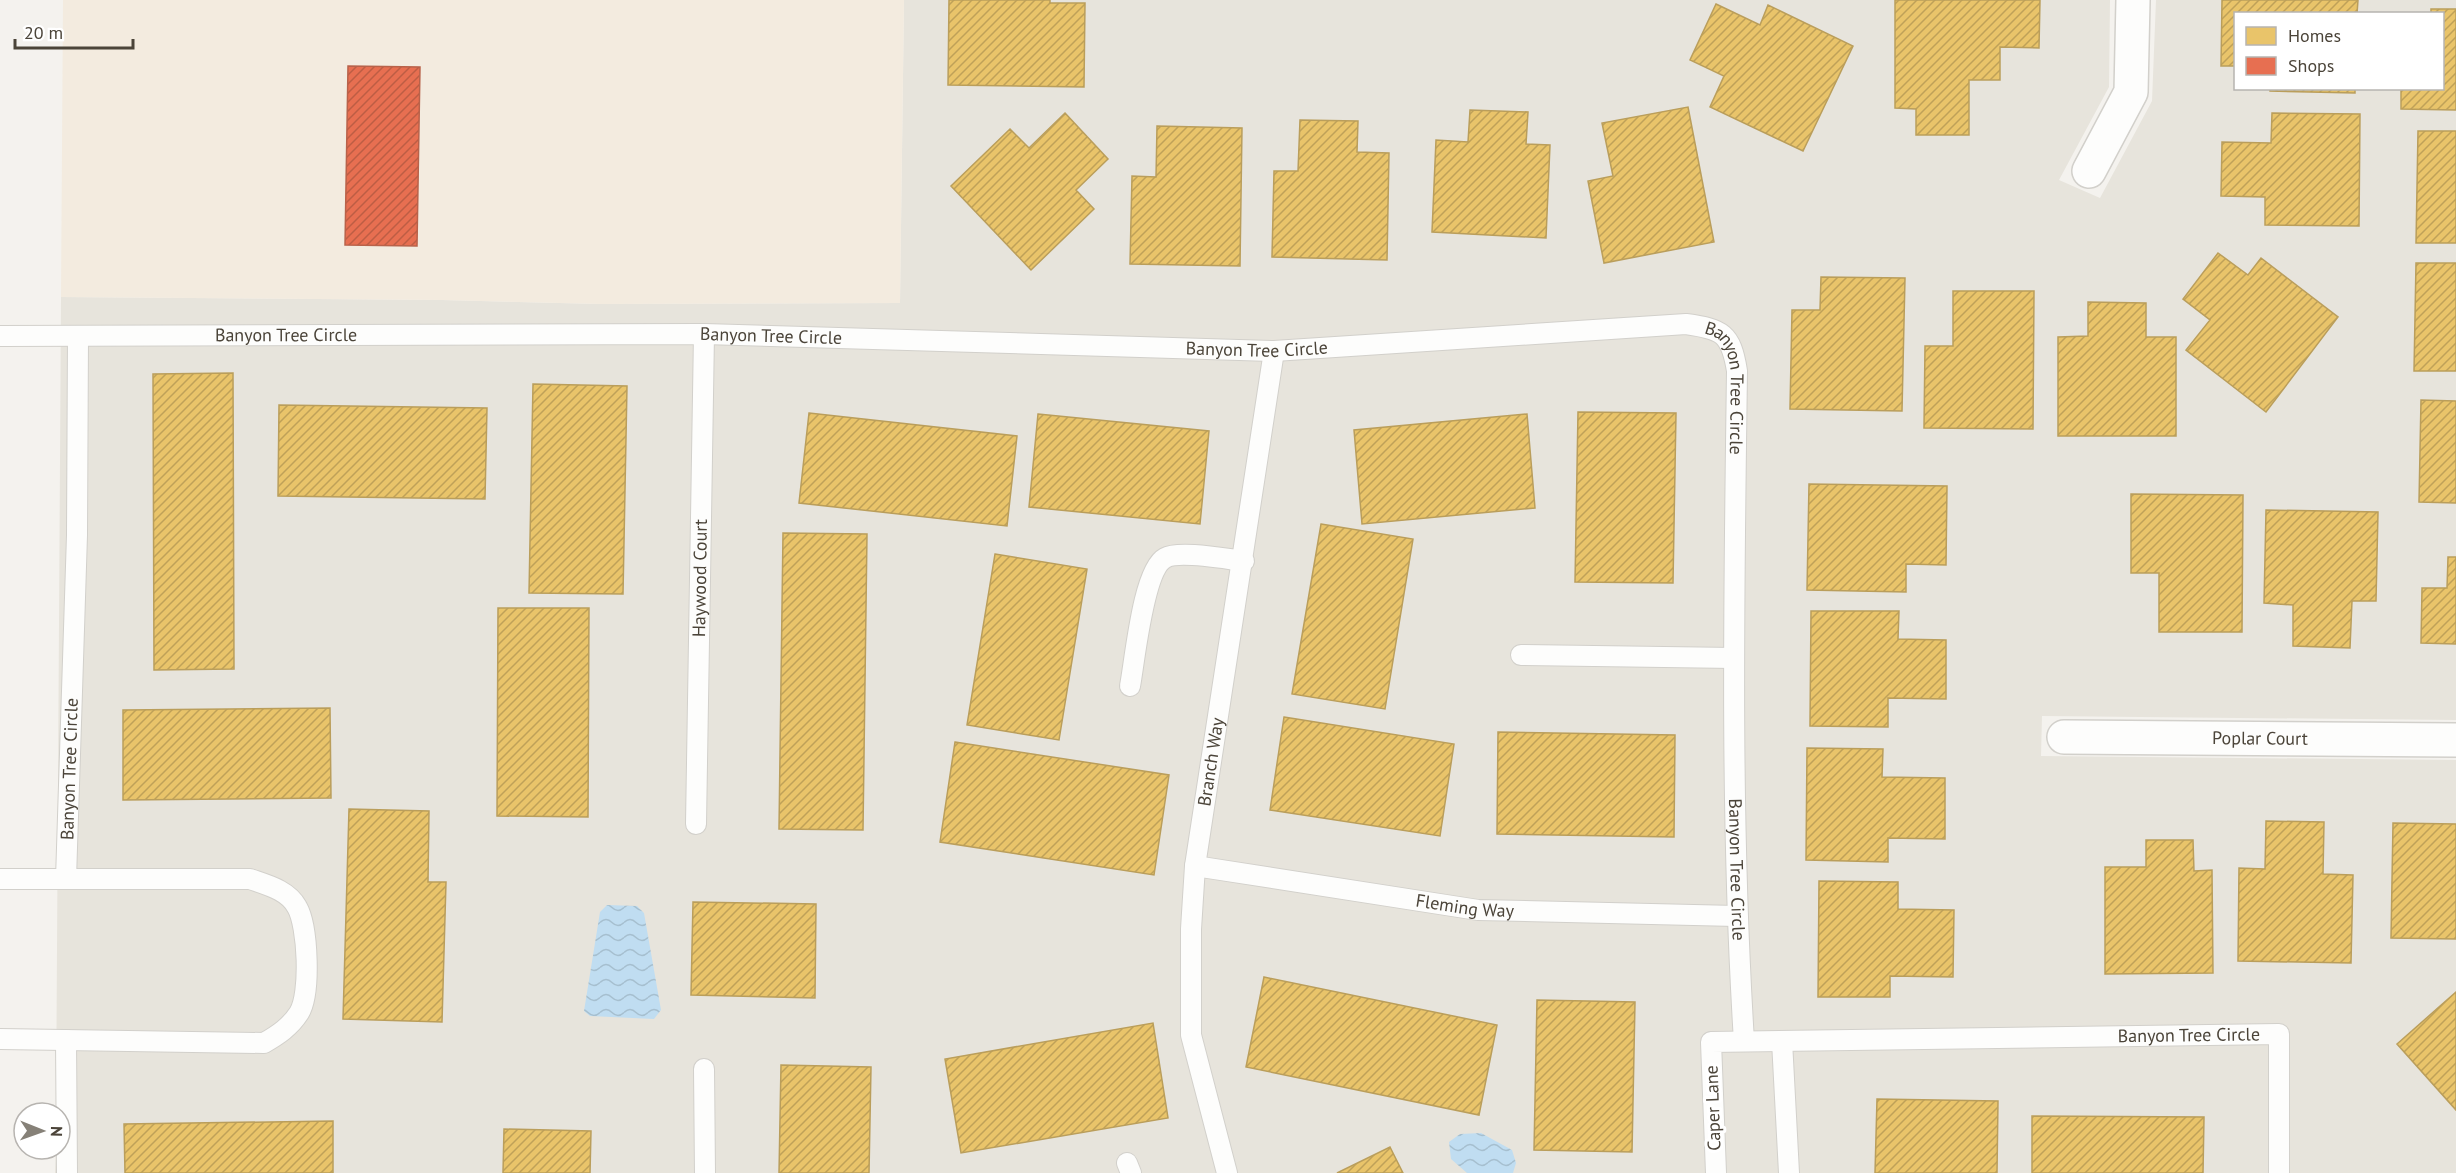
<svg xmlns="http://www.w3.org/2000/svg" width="2456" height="1173" font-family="'PT Sans',sans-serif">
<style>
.residential{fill:#e7e4dc;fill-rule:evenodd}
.commercial{fill:#f3ebdf}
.water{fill:url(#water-waves)}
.homes{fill:url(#homes-hatch);stroke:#ba9e5b;stroke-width:1.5}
.shops{fill:url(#shops-hatch);stroke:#b8624a;stroke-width:1.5}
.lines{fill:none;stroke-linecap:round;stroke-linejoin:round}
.service-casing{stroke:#d2d0cb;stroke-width:22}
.minor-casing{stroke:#d2d0cb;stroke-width:36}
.service{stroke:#fdfdfc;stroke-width:20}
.minor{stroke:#fdfdfc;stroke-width:33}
.labels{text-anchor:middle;stroke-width:6;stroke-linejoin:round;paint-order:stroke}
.street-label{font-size:18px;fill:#4b4439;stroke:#fff}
</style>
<defs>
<pattern id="water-waves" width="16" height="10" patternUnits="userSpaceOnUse" patternTransform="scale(1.5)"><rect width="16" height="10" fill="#c0ddf1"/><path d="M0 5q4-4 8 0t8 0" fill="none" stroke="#a6bfcf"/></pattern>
<pattern id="homes-hatch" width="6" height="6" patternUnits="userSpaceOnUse" patternTransform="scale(1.5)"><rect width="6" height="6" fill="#e9c46a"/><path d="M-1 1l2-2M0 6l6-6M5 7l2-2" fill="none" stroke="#bfa158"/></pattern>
<pattern id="shops-hatch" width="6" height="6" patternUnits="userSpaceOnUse" patternTransform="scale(1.5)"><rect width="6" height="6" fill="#e76f51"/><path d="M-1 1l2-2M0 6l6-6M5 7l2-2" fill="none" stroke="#bd5d44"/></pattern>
</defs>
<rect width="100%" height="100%" fill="#f4f2ee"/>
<path class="residential" d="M904,0H2110L2109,87L2059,180L2100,198L2152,101L2156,0H2456V720L2042,716L2041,756L2456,760V1173H55L56,1149H60V1113H56L61,297L442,300L601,304L900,303ZM2236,14H2442V88H2236Z"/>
<path class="commercial" d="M63,0H904L900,303L601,304L442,300L61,297Z"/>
<path class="water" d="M607,905L637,906L644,913L661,1010L654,1019L590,1016L584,1011L600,912Z
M1481,1133L1512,1150L1516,1163L1513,1173H1467L1451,1159L1449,1142L1460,1134Z"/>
<path class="homes" d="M949,0H1050V3H1085L1084,87L948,85Z
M1895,0H2040L2039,48L2000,47V80H1969V135H1916V109L1895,108Z
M2222,0H2358L2357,14H2236V66H2221Z
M1716,4L1760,25L1768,5L1853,46L1803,151L1710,107L1724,76L1690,60Z
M2431,9H2456V110L2401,109V88H2442V14H2431Z
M2270,88H2355V93L2270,91Z
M1688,107L1714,242L1604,263L1588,181L1613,176L1602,123Z
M1470,110L1528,112L1526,144L1550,145L1546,238L1432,232L1436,140L1468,142Z
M1065,113L1108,159L1076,190L1094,209L1031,270L951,186L1010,129L1029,148Z
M2272,113L2360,114L2359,226L2265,225V197L2221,196L2222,142L2271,143Z
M1300,120L1358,121L1357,152L1389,153L1387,260L1272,257L1274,171H1298Z
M1157,126L1242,128L1240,266L1130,264L1132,176L1156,177Z
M2418,131H2456V243H2416Z
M2218,253L2248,275L2261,258L2338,317L2266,412L2186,350L2210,320L2183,299Z
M2416,263H2456V371H2414Z
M1821,277L1905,278L1902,411L1790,409L1792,310H1820Z
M1953,291H2034L2033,429L1924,428L1925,346H1953Z
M2088,302L2146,303V337H2176V436H2058V337L2088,336Z
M233,373L234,669L154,670L153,374Z
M533,384L627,386L623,594L529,593Z
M2421,400L2456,401V503L2419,502Z
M279,405L487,408L485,499L278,496Z
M1578,412L1676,413L1673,583L1575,582Z
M809,413L1017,436L1007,526L799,503Z
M1038,414L1209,431L1200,524L1029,507Z
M1527,414L1535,508L1362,524L1354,430Z
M1809,484L1947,486L1946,565L1906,564V592L1807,590Z
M2131,494L2243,495L2242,632H2159V573H2131Z
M2266,510L2378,512L2376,601H2352L2350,648L2293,646V605L2264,603Z
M1321,524L1413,539L1385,709L1292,694Z
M783,533L867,534L863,830L779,829Z
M995,554L1087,569L1059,740L967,725Z
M2448,557H2456V644L2421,643L2422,588H2447Z
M498,608H589L588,817L497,816Z
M1811,611H1899L1898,639L1946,640V699L1888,698V727L1810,726Z
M330,708L331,798L123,800V710Z
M1284,717L1454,744L1440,836L1270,810Z
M1498,732L1675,735L1674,837L1497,834Z
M955,742L1169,775L1154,875L940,842Z
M1807,748L1883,749L1882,777L1945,778V839L1888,838V862L1806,860Z
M349,809L429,811L428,882H446L442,1022L343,1019Z
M2266,821L2324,822L2323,874L2353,875L2351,963L2238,961L2239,868L2265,869Z
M2393,823L2456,824V939L2391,938Z
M2146,840H2193L2194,871L2212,870L2213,973L2105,974V867H2146Z
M1819,881L1898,882V909L1954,910L1953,977L1890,976V997H1818Z
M693,902L816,904L815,998L691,995Z
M1264,977L1497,1025L1479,1115L1246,1067Z
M2456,992V1110L2397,1044Z
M1537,1000L1635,1002L1632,1152L1534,1150Z
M1153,1023L1168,1118L961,1153L945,1059Z
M781,1065L871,1067L869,1173H779Z
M1877,1099L1998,1101L1997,1173H1875Z
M2032,1116L2204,1117L2203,1173H2032Z
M333,1121V1173H125L124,1124Z
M504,1129L591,1131L590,1173H503Z
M1390,1147L1403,1173H1337Z"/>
<path class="shops" d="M348,66L420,67L417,246L345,245Z"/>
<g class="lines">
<defs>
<g id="service">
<path id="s1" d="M0,336L704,334L1274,351L1686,324C1722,329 1731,333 1737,371C1734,594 1730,818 1744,1041"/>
<path d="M1521,655L1734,658"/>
<path d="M1130,686C1135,660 1143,570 1165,558C1179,550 1226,559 1244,561"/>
<path id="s2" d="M696,824L704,334"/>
<path id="s3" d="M1195,866L1478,910L1736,916"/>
<path d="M0,879H250C267,885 288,890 297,907C308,926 311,994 299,1013C290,1027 278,1035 264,1043L0,1039"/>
<path id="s4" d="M66,879L77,535L78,336"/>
<path d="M66,1040L67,1173"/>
<path d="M1782,1041L1789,1173"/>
<path d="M704,1069L705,1173"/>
<path d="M1127,1163L1131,1173"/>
<path id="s5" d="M1227,1173L1191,1035V929L1195,866L1274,351"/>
<path id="s6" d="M1716,1173L1711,1042L2279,1034V1173"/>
</g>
<g id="minor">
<path d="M2089,171L2131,92L2133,0"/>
<path id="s7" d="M2064,737L2456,740"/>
</g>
</defs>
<use href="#service" class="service-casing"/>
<use href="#minor" class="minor-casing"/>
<use href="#service" class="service"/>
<use href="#minor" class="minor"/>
</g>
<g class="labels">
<g class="street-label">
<text dy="6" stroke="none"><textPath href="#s1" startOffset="286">Banyon Tree Circle</textPath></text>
<text dy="6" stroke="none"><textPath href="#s1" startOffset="771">Banyon Tree Circle</textPath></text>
<text dy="6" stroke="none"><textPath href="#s1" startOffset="1257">Banyon Tree Circle</textPath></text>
<text dy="6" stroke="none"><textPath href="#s1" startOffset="1778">Banyon Tree Circle</textPath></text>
<text dy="6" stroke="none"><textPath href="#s2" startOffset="246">Haywood Court</textPath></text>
<text dy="6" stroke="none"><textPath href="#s7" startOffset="196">Poplar Court</textPath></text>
<text dy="6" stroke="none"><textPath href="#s5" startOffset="417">Branch Way</textPath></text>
<text dy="6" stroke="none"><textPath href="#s4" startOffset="110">Banyon Tree Circle</textPath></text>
<text dy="6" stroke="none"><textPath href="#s1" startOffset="2264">Banyon Tree Circle</textPath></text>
<text dy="6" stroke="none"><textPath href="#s3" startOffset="273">Fleming Way</textPath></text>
<text dy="6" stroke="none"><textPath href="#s6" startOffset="609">Banyon Tree Circle</textPath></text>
<text transform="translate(1713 1108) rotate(-92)" y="6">Caper Lane</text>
</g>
</g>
<rect x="2234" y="12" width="210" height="78" fill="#ffffff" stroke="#b7b4b0" stroke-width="1.5"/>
<rect x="2246" y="27" width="30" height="18" fill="#e9c46a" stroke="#b7b4b0" stroke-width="1.5"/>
<text x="2288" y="42" font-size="18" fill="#4b4439">Homes</text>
<rect x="2246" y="57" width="30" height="18" fill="#e76f51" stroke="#b7b4b0" stroke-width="1.5"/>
<text x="2288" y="72" font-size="18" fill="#4b4439">Shops</text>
<g transform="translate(42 1131) rotate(91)"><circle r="28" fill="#ffffff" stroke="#b7b4b0" stroke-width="1.5"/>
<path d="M0-4.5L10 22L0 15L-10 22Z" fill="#868178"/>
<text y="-9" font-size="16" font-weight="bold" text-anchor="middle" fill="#4b4439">N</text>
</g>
<path d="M15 39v9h118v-9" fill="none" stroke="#4b4439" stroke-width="3"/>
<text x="24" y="39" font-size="18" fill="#4b4439" stroke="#ffffff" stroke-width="4.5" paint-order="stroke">20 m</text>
</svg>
